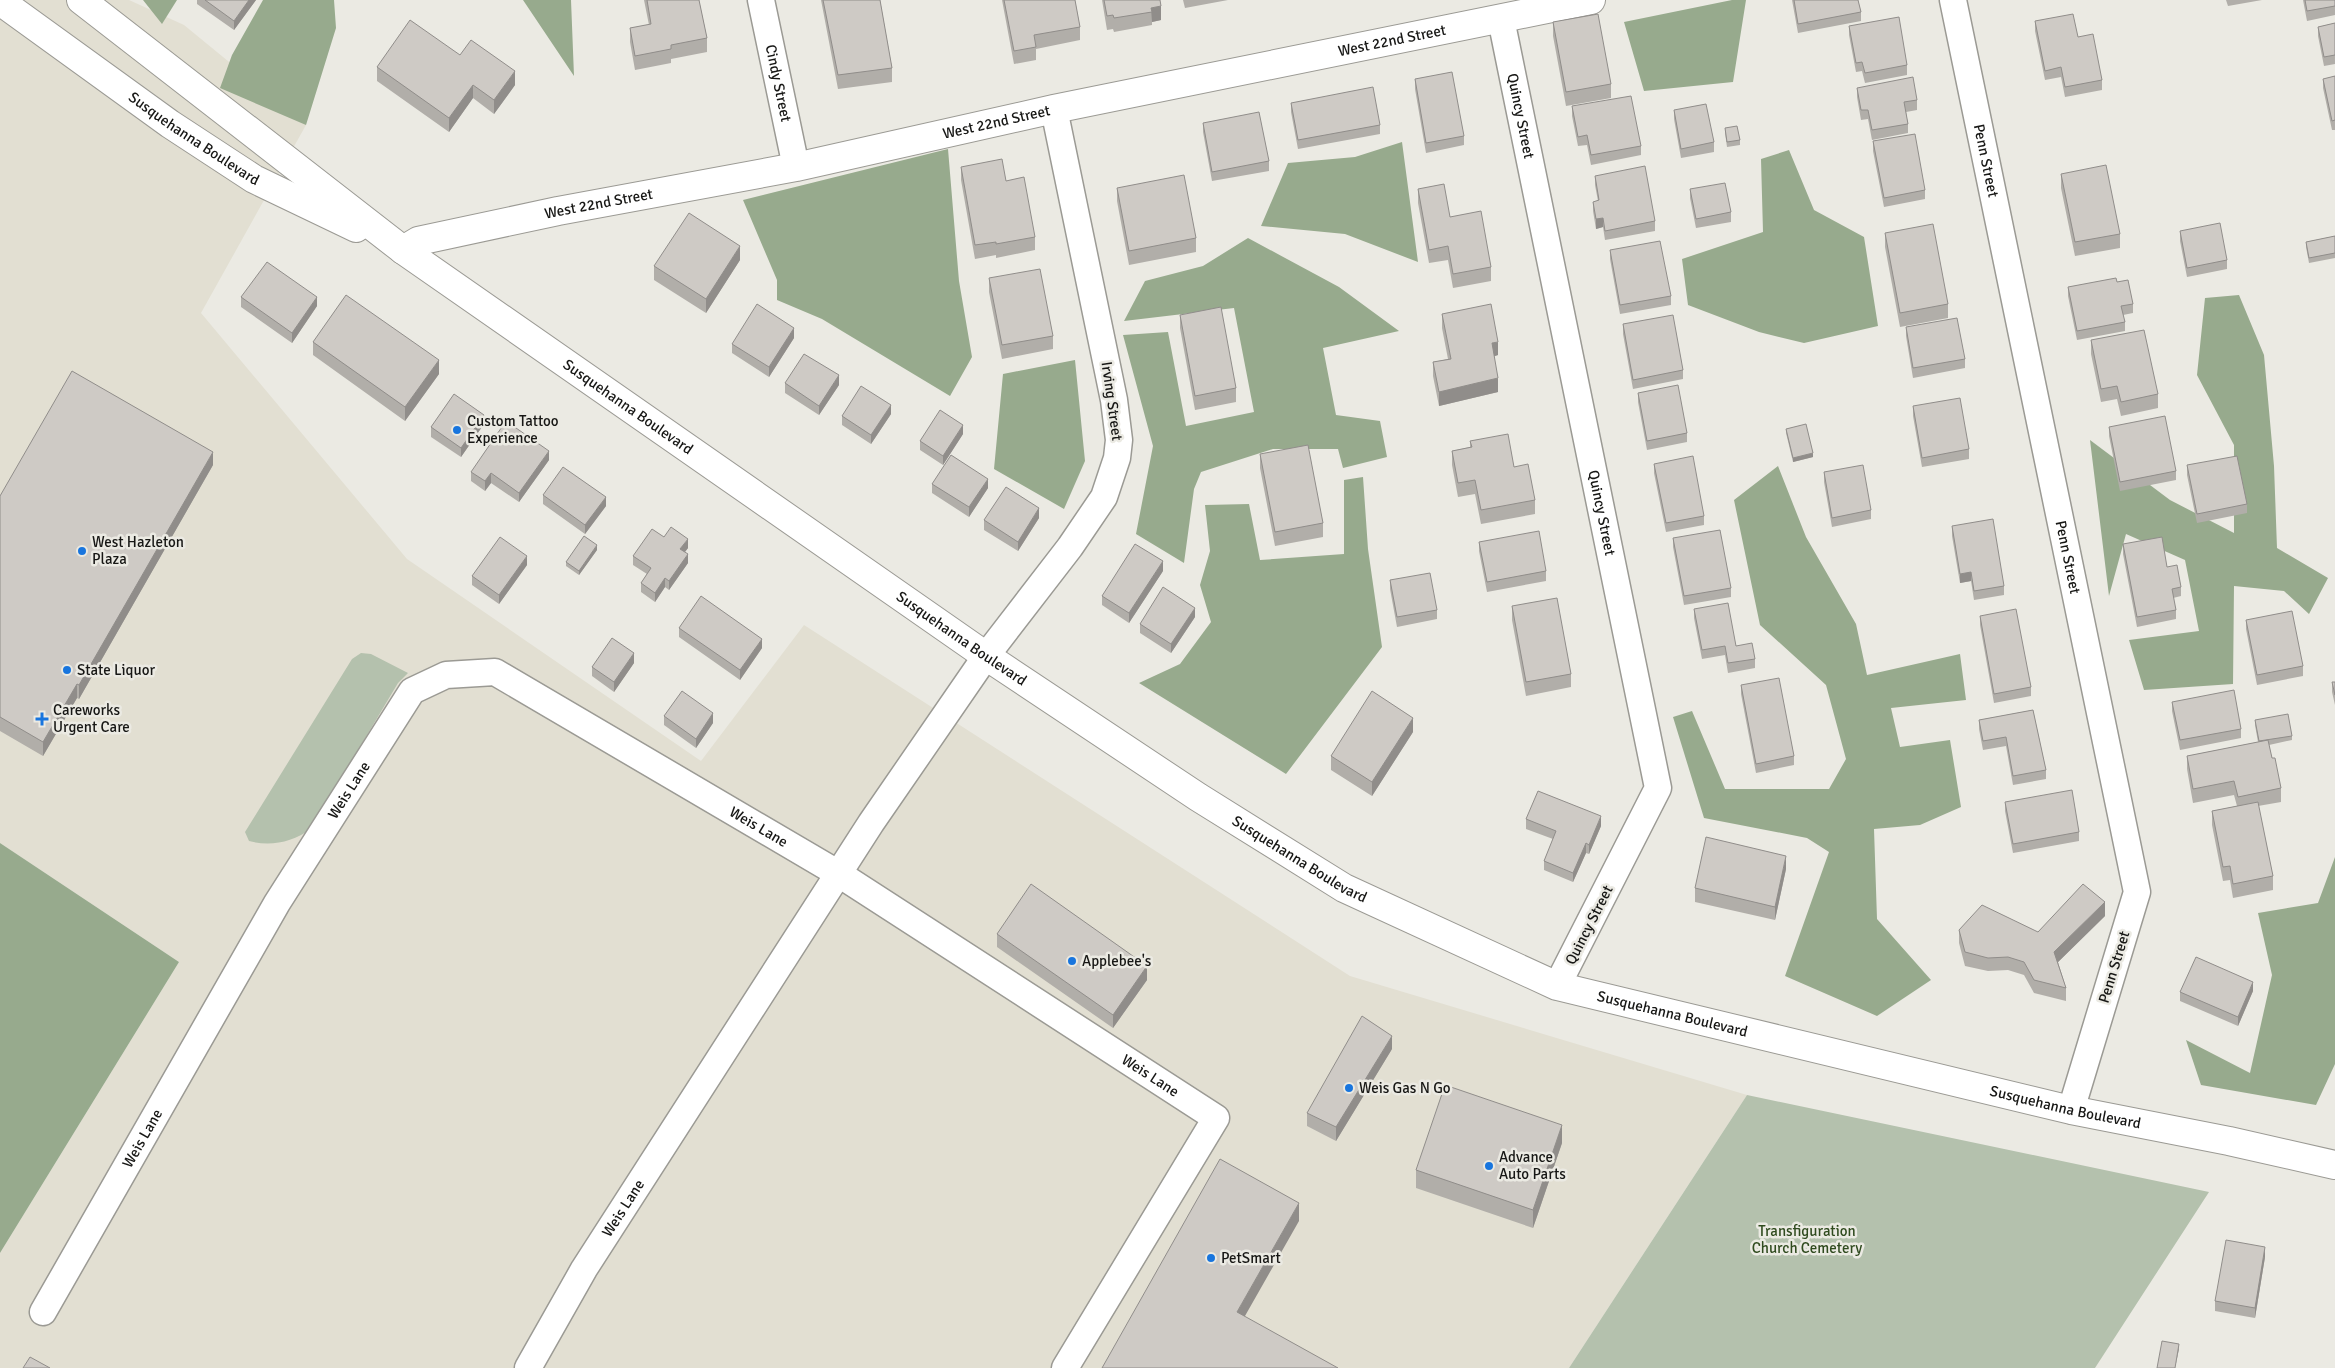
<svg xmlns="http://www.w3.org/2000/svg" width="2335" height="1368" font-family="Signika,sans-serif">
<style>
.built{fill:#e2dfd2}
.green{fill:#b4c1ad}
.forest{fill:#97aa8d}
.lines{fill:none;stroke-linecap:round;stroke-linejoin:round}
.street-casing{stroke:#9b9a94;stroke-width:29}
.secondary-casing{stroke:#9b9a94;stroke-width:30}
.highway-casing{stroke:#9b9a94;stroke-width:30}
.street{stroke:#fff;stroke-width:26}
.secondary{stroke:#fff;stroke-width:28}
.highway{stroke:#fff;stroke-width:28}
.wall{fill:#b1aea9}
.shaded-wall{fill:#908d8a}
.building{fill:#cecac5;stroke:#908d8a}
.poi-dot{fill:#1875de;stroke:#ebeae3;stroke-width:2}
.labels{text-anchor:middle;stroke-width:5;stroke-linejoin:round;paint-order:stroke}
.street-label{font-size:15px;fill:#171715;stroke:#ebeae3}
.poi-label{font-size:15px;fill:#171715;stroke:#ebeae3;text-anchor:start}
.park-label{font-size:15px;fill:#304b1f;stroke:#ebeae3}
</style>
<rect width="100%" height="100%" fill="#ebeae3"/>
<path class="built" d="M0,0H129L184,25L306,125L201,313L407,559L701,761L804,625L1350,976L1747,1095L1569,1368H0V1253L179,962L0,843Z"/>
<path class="green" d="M361,653L371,654L408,673L398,683L311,829C292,842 271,847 249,841L245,832L352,659Z
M1747,1095L2209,1192L2095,1368H1569Z"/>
<path class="forest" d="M143,0H177L162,24Z
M263,0H334L336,28L306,125L220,88L232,55Z
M523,0H571L574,76Z
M1732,0H1746L1733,82L1644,91L1624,22Z
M1402,142L1418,262L1345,234L1261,226L1288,163L1355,157Z
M948,149L959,281L972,357L950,396L822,319L777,300V280L743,200Z
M1789,150L1814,210L1864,237L1878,326L1804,343L1759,332L1688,305L1682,259L1763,232L1761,159Z
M1248,238L1339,287L1399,331L1323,348L1336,415L1380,421L1387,457L1343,468L1338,449H1273L1201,472L1194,489L1184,563L1136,534L1153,446L1123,335L1168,332L1186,426L1254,412L1234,308L1124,321L1145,281L1203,266Z
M2239,295L2264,355L2274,466L2277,548L2328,578L2309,614L2284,591L2234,586L2233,684L2144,690L2129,640L2199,631L2185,560L2126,534L2109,596L2090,440L2170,500L2234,533V445L2197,375L2205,298Z
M1075,360L1085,461L1064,509L994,469L1003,374Z
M1778,466L1806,537L1856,624L1867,675L1960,654L1966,700L1891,708L1900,747L1950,740L1961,807L1920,825L1874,829L1877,919L1931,980L1877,1016L1785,976L1829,852L1807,838L1704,818L1673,717L1692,711L1725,789H1829L1846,759L1826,685L1760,625L1734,500Z
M1363,477L1368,549L1382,647L1286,774L1139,683L1180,664L1211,622L1200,585L1210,551L1205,505L1249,504L1260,560L1344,554V480Z
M0,843L179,962L0,1253Z
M2335,857V1064L2316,1105L2201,1085L2186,1040L2250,1073L2272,975L2258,913L2318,903Z"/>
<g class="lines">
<defs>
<g id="street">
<path id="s1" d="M761,0L796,167"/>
<path id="s2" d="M1953,0L2137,892L2071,1110"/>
<path id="s3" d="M1501,19L1658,788L1557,986"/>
<path id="s4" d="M43,1312L277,903L412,691L446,675L495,672L839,874L1216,1118L1065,1368"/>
<path id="s5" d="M528,1368L584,1269L871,823L986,656L1070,547L1104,497L1117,458L1119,440L1114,400L1054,109"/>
</g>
<g id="secondary">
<path id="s6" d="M403,250L418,241L558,211L796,167L1054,109L1591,0"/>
</g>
<g id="highway">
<path id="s7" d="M81,0L403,250L986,656L1198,797L1344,888L1557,986L2071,1110L2229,1141L2335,1165"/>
<path id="s8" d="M0,1L170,124L254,179L356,228"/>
</g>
</defs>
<use href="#street" class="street-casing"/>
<use href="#secondary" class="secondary-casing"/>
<use href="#highway" class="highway-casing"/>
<use href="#street" class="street"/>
<use href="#secondary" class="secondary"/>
<use href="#highway" class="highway"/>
</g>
<path class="wall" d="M197,0H256L234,30L197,4Z
M644,0H699L707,38V52L671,59V63L635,70L630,42V28L649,25Z
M821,0H880L892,68V82L838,89Z
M1002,0H1075L1080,27V40L1036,49V60L1014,64Z
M1102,0H1160L1161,20L1152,22V25L1114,32L1113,29L1107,30Z
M1183,0H1228L1185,8Z
M1792,0H1858L1861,12V21L1798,33Z
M2226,0H2262L2228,6Z
M2303,0H2335V15L2307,21Z
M2035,21L2102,80V90L2065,97L2061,77L2045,80L2035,31Z
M1553,22L1611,84V98L1566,106L1553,36Z
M2335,23V64L2324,66L2318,36V27Z
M1849,26L1907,65V75L1865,83L1862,71L1856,72L1849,35Z
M460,55L515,85L494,114L473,98L449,132L377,81V67Z
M2335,76V130H2332L2323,88V79Z
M1415,79L1464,136V145L1426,153L1415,89Z
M1857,88L1917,100V110L1906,112L1908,124V133L1872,140L1868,119L1861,120L1857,97Z
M1291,103L1380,125V134L1298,149L1291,112Z
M1572,106L1641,146V155L1591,165L1587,145L1578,146L1572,116Z
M1674,110L1714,142V152L1681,158L1674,119Z
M1203,123L1269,161V171L1212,181L1203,132Z
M1725,128L1740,140V145L1727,147L1725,133Z
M1873,141L1925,190V199L1884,207L1873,151Z
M961,167L1006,181L1035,237V250L996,258V255L975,259L961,180Z
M2061,174L2120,234V248L2075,256L2061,188Z
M1595,176L1655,221V231L1605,240L1603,227L1596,229L1593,211V202L1598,201L1595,185Z
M1117,188L1196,238V252L1129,265L1117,201Z
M1418,189L1450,217L1491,267V281L1453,288L1448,260L1429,263L1418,203Z
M1690,189L1731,212V222L1696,228L1690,198Z
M2180,231L2227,260V269L2187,277L2180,241Z
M1885,233L1948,304V318L1900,327L1885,247Z
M2335,236V258L2309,263L2306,247V242Z
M1610,250L1671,296V305L1620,314L1610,259Z
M740,260L706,313L654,280V266Z
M989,278L1053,336V349L1002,359L989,292Z
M2117,282L2133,304V313L2123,315L2125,322V331L2077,340L2068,296V287Z
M241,297L317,306L292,343L241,307Z
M1442,314L1498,355L1494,356L1498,392L1439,406L1433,376V362L1448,359L1442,328Z
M1180,315L1236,388V402L1195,410L1180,328Z
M1623,324L1683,370V379L1633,389L1623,334Z
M1906,327L1965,359V368L1913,378L1906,336Z
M794,338L769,377L732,353V344Z
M2091,340L2158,394V408L2121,416L2117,399L2101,402L2091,354Z
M313,342L439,374L405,421L313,355Z
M785,383L839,385L819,415L785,393Z
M1638,393L1687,433V442L1647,450L1638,402Z
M1913,406L1969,449V459L1922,467L1913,416Z
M891,414L871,444L842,425V416Z
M484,424L461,457L431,437V427Z
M2109,427L2176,471V480L2120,491L2109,436Z
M1786,429L1813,457L1793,462L1786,433Z
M963,434L943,465L920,450V441Z
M1470,441L1514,467L1535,500V514L1481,524L1475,494L1458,497L1452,465V451L1470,447Z
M1260,454L1323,523V537L1275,546L1260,468Z
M549,460L519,502L491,483L485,491L471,481V472Z
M1654,464L1704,516V525L1666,532L1654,473Z
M213,465L79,699L77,698L43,756L0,731V496Z
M2187,465L2247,504V513L2197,523L2187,475Z
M1824,472L1871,510V519L1832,527L1824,482Z
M932,484L988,488L969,517L932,493Z
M543,495L606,506L585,534L543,504Z
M1039,518L1018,551L984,530V520Z
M1952,526L2004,586V595L1974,600L1971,581L1960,583L1952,536Z
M664,537L688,548L685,552L688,563L669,590L665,587L655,602L641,592V583L647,574L633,565V556Z
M1673,538L1731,588V597L1684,605L1673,547Z
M1479,542L1546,571V581L1487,592L1479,551Z
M2123,544L2167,567L2181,587V596L2173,598L2176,610V619L2137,627L2123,554Z
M597,550L579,575L566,566V562Z
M527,565L499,604L472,585V576Z
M1163,571L1129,623L1102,605V596Z
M1390,580L1437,610V619L1397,627L1390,589Z
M1512,606L1571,674V687L1526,696L1512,620Z
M1694,609L1736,646L1755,659V668L1728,673L1725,655L1702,659L1694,618Z
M1980,616L2031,687V696L1994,703L1980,625Z
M1195,617L1171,653L1140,633V624Z
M2246,620L2303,666V676L2257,685L2246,629Z
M679,628L762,648L740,680L679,637Z
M634,663L614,692L592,676V667Z
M2332,682H2335V705L2332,692Z
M1741,685L1794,756V765L1756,773L1741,694Z
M2172,702L2241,729V738L2180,750L2172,711Z
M2033,710L2046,770V779L2013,785L2006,746L1983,750L1979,729V720Z
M664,716L713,723L696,748L664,725Z
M2255,720L2292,736V740L2269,745L2272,758L2281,788V802L2258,806L2273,876V890L2233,898L2230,880L2223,881L2212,825V811L2237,806L2234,795L2193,803L2187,769V756L2258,742L2255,725Z
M1413,732L1372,796L1331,770V756Z
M2005,802L2079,832V841L2013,853L2005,811Z
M1526,819L1601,826L1589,854L1586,853L1573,882L1544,870V861L1553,839L1526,829Z
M1786,869L1775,920L1695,902V888Z
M2105,916L2058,962L2066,988V1001L2034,993L2024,975L2008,970L1988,971L1965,966L1959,943V930L2038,932Z
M997,934L1147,980L1113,1028L997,947Z
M2253,991L2238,1026L2180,1001V992Z
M1392,1049L1336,1141L1307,1126V1113Z
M1562,1143L1533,1228L1416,1188V1170Z
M2265,1257L2255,1318L2215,1311V1301Z"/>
<path class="shaded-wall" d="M249,0H256L234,30V21Z
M1161,6V20L1152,22L1151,8Z
M515,71V85L494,114V100Z
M473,85V98L449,132V118Z
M1603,218V227L1596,229V219Z
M740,246V260L706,313V299Z
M317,297V306L292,343V333Z
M794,328V338L769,377V367Z
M1498,342V355L1492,357V343Z
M439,360V374L405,421V407Z
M839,375V385L819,415V406Z
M1498,378V392L1439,406V392Z
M891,405V414L871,444V435Z
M484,415V424L461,457V448Z
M963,425V434L943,465V456Z
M549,451V460L519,502V493Z
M213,452V465L79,699V685Z
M1813,453V457L1793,462V458Z
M491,473V483L485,491V481Z
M988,479V488L969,517V507Z
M606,497V506L585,534V525Z
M1039,508V518L1018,551V542Z
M688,539V548L680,558V549Z
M597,545V550L579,575V571Z
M688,554V563L669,590V581Z
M527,556V565L499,604V595Z
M1163,561V571L1129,623V613Z
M1971,572V581L1960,583V574Z
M665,578V587L655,602V593Z
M1195,608V617L1171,653V644Z
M762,639V648L740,680V670Z
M634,653V663L614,692V682Z
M77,684V698L43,756V742Z
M713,713V723L696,748V739Z
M1413,718V732L1372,796V782Z
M1601,816V826L1589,854V845Z
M1586,843V853L1573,882V873Z
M1786,856V869L1775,920V907Z
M2105,902V916L2054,966V952Z
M1147,966V980L1113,1028V1015Z
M2253,982V991L2238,1026V1017Z
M1392,1036V1049L1336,1141V1127Z
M1562,1125V1143L1533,1228V1210Z
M1299,1203V1221L1237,1330V1312Z
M2265,1247V1257L2255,1318V1308Z
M2179,1344V1349L2175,1368Z"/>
<path class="building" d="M205,0H249L234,21Z
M647,0H699L707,38L671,45V49L635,56L630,28L651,24Z
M823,0H880L892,68L838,75Z
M1004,0H1075L1080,27L1034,35L1036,47L1014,51Z
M1104,0H1160L1161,6L1151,8L1152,12L1114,18L1113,15L1107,16Z
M1794,0H1858L1861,12L1798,24Z
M2305,0H2335V6L2307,11Z
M1598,14L1611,84L1566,92L1553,22Z
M2073,14L2078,37L2093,34L2102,80L2065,87L2061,67L2045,71L2035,21Z
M1899,17L1907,65L1865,73L1862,62L1856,63L1849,26Z
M410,20L460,55L471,40L515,71L494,100L473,85L449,118L377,67Z
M2335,23V55L2324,57L2318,27Z
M1452,72L1464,136L1426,143L1415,79Z
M2335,76V120L2332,121L2323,79Z
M1913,77L1917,100L1904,102L1908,124L1872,130L1868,110H1861L1857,88Z
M1373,87L1380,125L1298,140L1291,103Z
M1631,96L1641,146L1591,155L1587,135L1578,137L1572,106Z
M1706,104L1714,142L1681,149L1674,110Z
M1259,112L1269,161L1212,172L1203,123Z
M1737,126L1740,140L1727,142L1725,128Z
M1915,134L1925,190L1884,198L1873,141Z
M1002,159L1006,181L1024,177L1035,237L996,244V242L975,245L961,167Z
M2106,165L2120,234L2075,242L2061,174Z
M1645,166L1655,221L1605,231L1603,218L1596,219L1593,202L1599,200L1595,176Z
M1184,175L1196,238L1129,251L1117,188Z
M1725,183L1731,212L1696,219L1690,189Z
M1444,184L1450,217L1481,211L1491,267L1453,274L1448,246L1429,250L1418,189Z
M689,213L740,246L706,299L654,266Z
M2220,223L2227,260L2187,268L2180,231Z
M1933,224L1948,304L1900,313L1885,233Z
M2335,236V253L2309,258L2306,242Z
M1660,241L1671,296L1620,305L1610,250Z
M267,262L317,297L292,333L241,297Z
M1040,269L1053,336L1002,345L989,278Z
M2116,278L2117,282L2128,280L2133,304L2121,306L2125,322L2077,331L2068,287Z
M346,295L439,360L405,407L313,342Z
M757,304L794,328L769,367L732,344Z
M1491,304L1498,342L1492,343L1498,378L1439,392L1433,362L1451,359L1442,314Z
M1221,307L1236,388L1195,396L1180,315Z
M1673,315L1683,370L1633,380L1623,324Z
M1957,318L1965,359L1913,368L1906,327Z
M2144,330L2158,394L2121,402L2117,386L2101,389L2091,340Z
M804,354L839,375L819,406L785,383Z
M72,371L213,452L79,685L77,684L43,742L0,717V496Z
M1678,385L1687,433L1647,441L1638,393Z
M861,386L891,405L871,435L842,416Z
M454,394L484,415L461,448L431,427Z
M1960,398L1969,449L1922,458L1913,406Z
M940,410L963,425L943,456L920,441Z
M2165,416L2176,471L2120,482L2109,427Z
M506,421L549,451L519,493L491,473L485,481L471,472Z
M1806,424L1813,453L1793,458L1786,429Z
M1508,434L1514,467L1528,464L1535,500L1481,510L1475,480L1458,483L1452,451L1472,447L1470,441Z
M1308,445L1323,523L1275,532L1260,454Z
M951,455L988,479L969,507L932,484Z
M1693,456L1704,516L1666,523L1654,464Z
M2237,456L2247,504L2197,514L2187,465Z
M1863,465L1871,510L1832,518L1824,472Z
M563,467L606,497L585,525L543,495Z
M1006,487L1039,508L1018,542L984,520Z
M1993,519L2004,586L1974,591L1971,572L1960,574L1952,526Z
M671,527L688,539L680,549L688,554L669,581L665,578L655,593L641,583L651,568L633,556L652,529L664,537Z
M1720,530L1731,588L1684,596L1673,538Z
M1539,531L1546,571L1487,582L1479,542Z
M584,536L597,545L579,571L566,562Z
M500,537L527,556L499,595L472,576Z
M2162,537L2167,567L2177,565L2181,587L2172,589L2176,610L2137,617L2123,544Z
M1135,544L1163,561L1129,613L1102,596Z
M1430,573L1437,610L1397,617L1390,580Z
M1163,587L1195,608L1171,644L1140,624Z
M701,596L762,639L740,670L679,628Z
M1557,598L1571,674L1526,682L1512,606Z
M1728,603L1736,646L1752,643L1755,659L1728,663L1725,646L1702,650L1694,609Z
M2016,609L2031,687L1994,694L1980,616Z
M2292,611L2303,666L2257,675L2246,620Z
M612,638L634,653L614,682L592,667Z
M1779,678L1794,756L1756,764L1741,685Z
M2332,682H2335V695Z
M2234,690L2241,729L2180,740L2172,702Z
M682,691L713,713L696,739L664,716Z
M1372,691L1413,718L1372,782L1331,756Z
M2033,710L2046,770L2013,776L2006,737L1983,741L1979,720Z
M2288,714L2292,736L2259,741L2255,720Z
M2268,740L2272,758H2275L2281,788L2238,797L2234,781L2193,789L2187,756Z
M2072,790L2079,832L2013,844L2005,802Z
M1538,791L1601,816L1589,845L1586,843L1573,873L1544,861L1556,831L1526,819Z
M2258,802L2273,876L2233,884L2230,866L2223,867L2212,811Z
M1706,837L1786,856L1775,907L1695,888Z
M1031,884L1147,966L1113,1015L997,934Z
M2083,884L2105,902L2054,952L2066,988L2034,980L2024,962L2008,957L1988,958L1965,952L1959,930L1982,905L2038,932Z
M2196,957L2253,982L2238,1017L2180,992Z
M1362,1016L1392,1036L1336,1127L1307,1113Z
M1445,1085L1562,1125L1533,1210L1416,1170Z
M1220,1159L1299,1203L1237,1312L1338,1368H1102Z
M2226,1240L2265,1247L2255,1308L2215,1301Z
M2162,1341L2179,1344L2175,1368H2157Z
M30,1357L50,1368H23Z"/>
<g class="poi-dot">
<circle cx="457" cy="430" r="5"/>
<circle cx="82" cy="551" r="5"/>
<circle cx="67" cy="670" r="5"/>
<path d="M39.5 711.5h5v5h5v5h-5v5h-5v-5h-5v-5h5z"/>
<circle cx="1072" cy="961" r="5"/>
<circle cx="1349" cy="1088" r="5"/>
<circle cx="1489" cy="1166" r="5"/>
<circle cx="1211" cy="1258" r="5"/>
</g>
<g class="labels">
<g class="street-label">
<text dy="5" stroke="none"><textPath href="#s6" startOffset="1012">West 22nd Street</textPath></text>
<text dy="5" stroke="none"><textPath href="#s1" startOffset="85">Cindy Street</textPath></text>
<text dy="5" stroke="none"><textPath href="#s3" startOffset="99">Quincy Street</textPath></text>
<text dy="5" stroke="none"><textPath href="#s6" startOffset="608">West 22nd Street</textPath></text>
<text dy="5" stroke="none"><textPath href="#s8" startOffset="238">Susquehanna Boulevard</textPath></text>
<text dy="5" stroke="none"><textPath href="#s2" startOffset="164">Penn Street</textPath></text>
<text dy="5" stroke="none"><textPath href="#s6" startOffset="202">West 22nd Street</textPath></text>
<text transform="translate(1112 401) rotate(82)" y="5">Irving Street</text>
<text dy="5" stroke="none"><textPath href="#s7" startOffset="682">Susquehanna Boulevard</textPath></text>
<text dy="5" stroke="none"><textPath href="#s3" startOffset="504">Quincy Street</textPath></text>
<text dy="5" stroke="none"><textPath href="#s2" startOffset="569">Penn Street</textPath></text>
<text dy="5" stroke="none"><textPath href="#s7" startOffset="1088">Susquehanna Boulevard</textPath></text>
<text dy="5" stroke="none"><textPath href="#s4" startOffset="605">Weis Lane</textPath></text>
<text dy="5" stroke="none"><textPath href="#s4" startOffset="1115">Weis Lane</textPath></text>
<text dy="5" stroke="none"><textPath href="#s7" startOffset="1492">Susquehanna Boulevard</textPath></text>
<text transform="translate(1589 925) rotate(-63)" y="5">Quincy Street</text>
<text transform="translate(2114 967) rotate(-73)" y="5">Penn Street</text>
<text dy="5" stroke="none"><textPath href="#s7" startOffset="1898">Susquehanna Boulevard</textPath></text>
<text dy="5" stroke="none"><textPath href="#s4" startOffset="1579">Weis Lane</textPath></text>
<text dy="5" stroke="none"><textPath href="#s7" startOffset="2302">Susquehanna Boulevard</textPath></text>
<text dy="5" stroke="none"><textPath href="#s4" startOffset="200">Weis Lane</textPath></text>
<text dy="5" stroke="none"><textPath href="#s5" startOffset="186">Weis Lane</textPath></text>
</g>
<g class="poi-label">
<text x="467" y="426">Custom Tattoo<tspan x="467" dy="17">Experience</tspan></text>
<text x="92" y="547">West Hazleton<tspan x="92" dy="17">Plaza</tspan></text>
<text x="77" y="675">State Liquor</text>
<text x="53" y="715">Careworks<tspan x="53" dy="17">Urgent Care</tspan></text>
<text x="1082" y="966">Applebee's</text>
<text x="1359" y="1093">Weis Gas N Go</text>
<text x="1499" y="1162">Advance<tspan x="1499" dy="17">Auto Parts</tspan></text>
<text x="1221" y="1263">PetSmart</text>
</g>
<g class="park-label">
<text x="1807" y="1236">Transfiguration<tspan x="1807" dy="17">Church Cemetery</tspan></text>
</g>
</g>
</svg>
